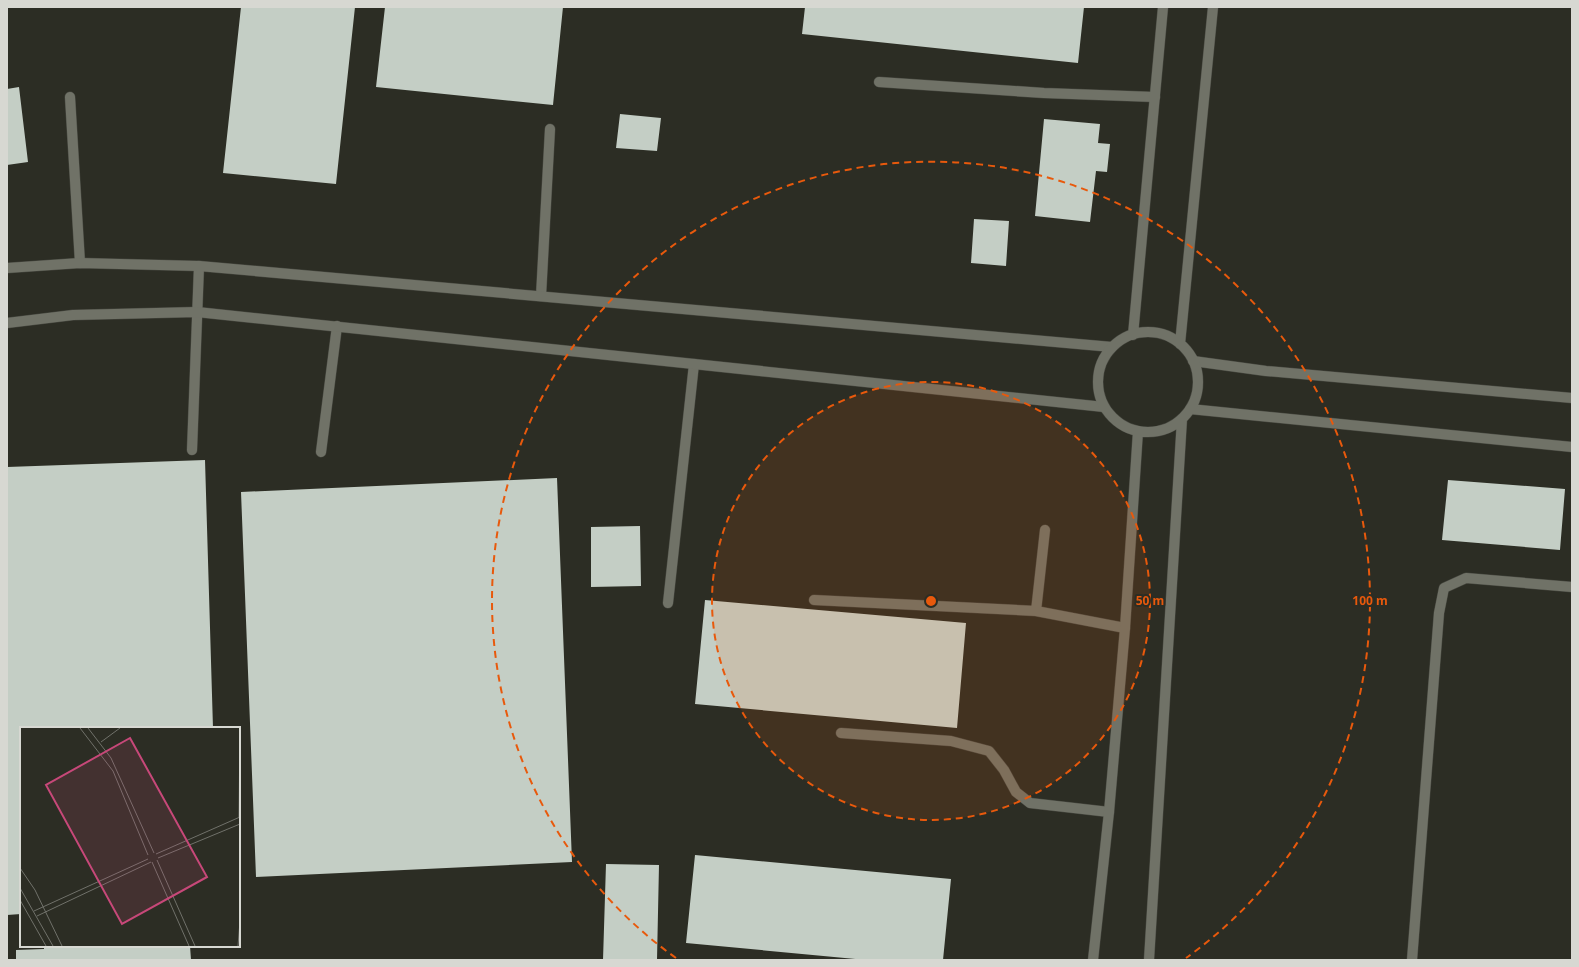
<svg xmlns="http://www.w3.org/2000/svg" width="1579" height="967" font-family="'Noto Sans',sans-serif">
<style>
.building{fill:#c4cec5}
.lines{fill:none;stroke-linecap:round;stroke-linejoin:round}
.service-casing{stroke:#474840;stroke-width:11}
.minor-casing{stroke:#474840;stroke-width:11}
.tertiary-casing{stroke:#474840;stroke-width:11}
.service{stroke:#707267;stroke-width:10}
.minor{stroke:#707267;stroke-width:10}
.tertiary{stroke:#707267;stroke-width:10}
.ring{fill:none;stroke:#e8590c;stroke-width:2;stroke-dasharray:7 5}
.inset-road{fill:none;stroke:#70716a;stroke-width:1}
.view{fill:#c74879;fill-opacity:0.15;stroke:#c74879;stroke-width:2}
.inset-edge{fill:none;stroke:#d7d8d2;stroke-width:2}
.centre{fill:#e8590c;stroke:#2c2d24;stroke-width:2}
.ring-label{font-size:12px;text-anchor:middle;font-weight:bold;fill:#e8590c;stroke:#2c2d24;stroke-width:4;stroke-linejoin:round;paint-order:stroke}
</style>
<rect width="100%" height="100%" fill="#2c2d24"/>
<path class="building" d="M241,7H355L336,184L223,173Z
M385,7H563L553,105L376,87Z
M805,7H1084L1078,63L802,34Z
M19,87L28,162L7,165V89Z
M620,114L661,118L657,151L616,148Z
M1044,119L1100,124L1098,143L1110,144L1107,172L1096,171L1090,222L1035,216Z
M974,219L1009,221L1006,266L971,263Z
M205,460L213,728H21V914L7,915V467Z
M557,478L572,862L256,877L241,492Z
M1448,480L1565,489L1560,550L1442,540Z
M640,526L641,586L591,587V527Z
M705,600L966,623L957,728L695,704Z
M695,855L951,879L943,960H866L686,943Z
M606,864L659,865L657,960H603Z
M44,946H77V948L121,946H190L191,960H16V950L44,949Z"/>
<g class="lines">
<defs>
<path id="service" d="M879,82L1044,93L1155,97
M70,97L80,263
M541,296L550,129
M192,450L199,266
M321,452L337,326
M814,600L1036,611L1125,628
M668,603L694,364
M1036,611L1045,530
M841,733L951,741L989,751L1004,770L1016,792L1030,803L1109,812
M1412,960L1439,613L1444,588L1466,578L1572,587"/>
<path id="minor" d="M7,268L80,263L199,266L1112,347
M7,323L73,315L197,312L1104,407
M1193,361L1266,371L1572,398
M1190,409L1572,447"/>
<path id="tertiary" d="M1098 382a50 50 0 1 1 100 0a50 50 0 1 1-100 0Z
M1133,335L1163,7
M1180,344L1213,7
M1093,960L1109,812L1125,628L1138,431
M1149,960L1182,419"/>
</defs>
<use href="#service" class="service-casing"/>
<use href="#minor" class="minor-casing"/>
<use href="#tertiary" class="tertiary-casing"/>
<use href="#service" class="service"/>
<use href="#minor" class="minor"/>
<use href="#tertiary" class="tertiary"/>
</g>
<circle cx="931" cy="601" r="219" fill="#e8590c" fill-opacity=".12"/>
<g class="ring">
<circle cx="931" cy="601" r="219"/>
<path d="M676 958A439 439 0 1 1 1186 958"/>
</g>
<g transform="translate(20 727)">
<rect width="220" height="220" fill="#2c2d24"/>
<path class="inset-road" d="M60,1L93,44L128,128M68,1L91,31L134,126M81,15L100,1M219,91L220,1M136,127L220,90M138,131L220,97M137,133L175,219M132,135L169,219M0,141L15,163L42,219M0,161L33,219M0,173L26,219M14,184L128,132M17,189L131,135M218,219L220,194"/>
<path class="view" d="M110,11L187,150L102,197L26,58Z"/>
<rect width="220" height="220" class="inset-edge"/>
</g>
<circle cx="931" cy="601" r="6" class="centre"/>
<g class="ring-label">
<text x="1150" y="605">50 m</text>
<text x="1370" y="605">100 m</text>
</g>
<rect width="1579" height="967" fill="none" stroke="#d7d8d2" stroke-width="16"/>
</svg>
